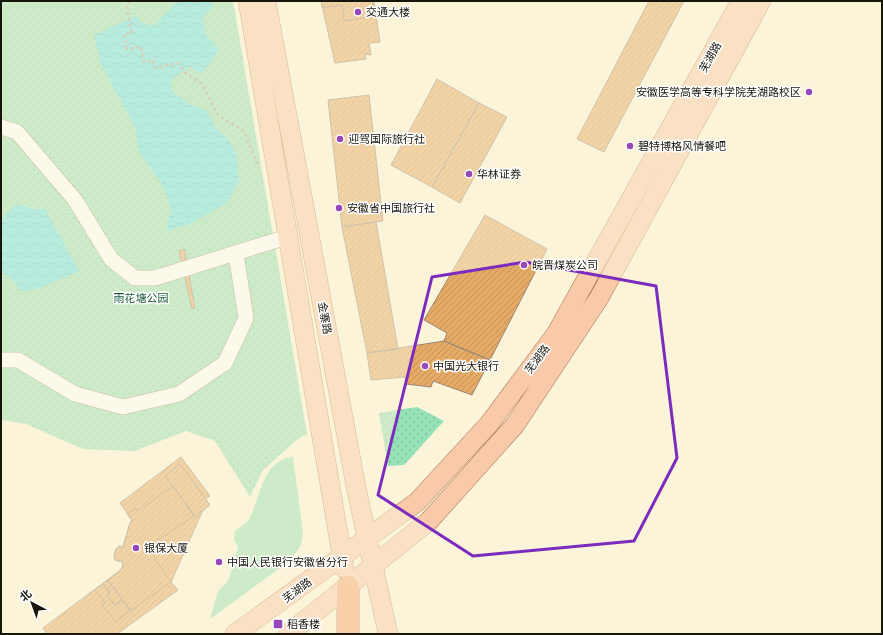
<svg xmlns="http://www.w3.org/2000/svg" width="883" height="635" font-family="Quicksand,'Noto Sans SC',sans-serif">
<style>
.grass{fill:#96e1b7}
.park{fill:url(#park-dots)}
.water{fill:url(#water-waves)}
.building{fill:url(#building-hatch);stroke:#9a8772}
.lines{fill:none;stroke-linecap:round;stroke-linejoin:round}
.minor-casing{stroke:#868066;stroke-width:16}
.major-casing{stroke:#a6744e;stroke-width:20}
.highway-casing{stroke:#a6744e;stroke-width:23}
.path{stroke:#aaa58f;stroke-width:2.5;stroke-dasharray:3 3;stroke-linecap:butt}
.minor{stroke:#fff;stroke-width:15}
.major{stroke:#f8caaa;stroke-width:19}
.highway{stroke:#f3a672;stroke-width:22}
.marked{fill:none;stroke:#7b2cbf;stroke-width:3;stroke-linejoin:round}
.poi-dot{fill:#9748b8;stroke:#fff;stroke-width:1.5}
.labels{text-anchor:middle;stroke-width:3;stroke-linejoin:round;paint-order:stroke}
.poi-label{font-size:11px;fill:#18160c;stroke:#fff;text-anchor:start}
.street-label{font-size:11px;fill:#18160c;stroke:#fff}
.park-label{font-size:11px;fill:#185a3b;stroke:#fff}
</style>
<defs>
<pattern id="park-dots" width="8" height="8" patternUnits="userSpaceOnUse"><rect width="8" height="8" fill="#96e1b7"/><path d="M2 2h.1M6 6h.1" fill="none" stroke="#81c09c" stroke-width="1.8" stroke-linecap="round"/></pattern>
<pattern id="water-waves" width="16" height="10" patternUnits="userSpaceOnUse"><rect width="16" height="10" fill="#63dfe4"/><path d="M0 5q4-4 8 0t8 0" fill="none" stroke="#55bfc2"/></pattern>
<pattern id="building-hatch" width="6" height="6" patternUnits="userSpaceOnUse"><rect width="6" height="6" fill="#e5ab66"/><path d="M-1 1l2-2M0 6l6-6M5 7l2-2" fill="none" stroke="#c49257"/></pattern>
</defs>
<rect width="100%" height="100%" fill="#fbf4d8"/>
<path class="grass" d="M293,457L303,533L301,545L291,560L210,619L218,591L228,581L238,547L234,540L235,531C240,527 246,524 249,519C261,497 262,460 293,457Z"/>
<path class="park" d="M1,1H233L307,434L298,439L263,470L250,497L215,441L186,431L135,451L83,449L26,424L1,420Z
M417,407L444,421L404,465L388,466L379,413Z"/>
<path class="water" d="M178,1H211L212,7L202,17L206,35L219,49L208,66L201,73L190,67L172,78L171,90L190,105L206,110L216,128L229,140L236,153L239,181L227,203L190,224L166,231L171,208L161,182L138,151L136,129L101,64L94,35L136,16L142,23L153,26Z
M17,204L33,209H45L79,271L37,289L21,291L10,277L1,272V222L6,214Z"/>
<path class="building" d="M321,1H374L380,42L369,43L371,55L365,54L366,59L335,63Z
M322,1H372L375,16L344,21L342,5L322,8Z
M649,1H684L604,152L577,139Z
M437,79L479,103L432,187L391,165Z
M369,95L383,221L342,227L328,100Z
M479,103L507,117L460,203L432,187Z
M485,215L547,249L490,360L444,341L447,333L424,320Z
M376,222L398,349L367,353L342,227Z
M184,249L195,308L192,309L179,251Z
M444,341L490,360L472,395L433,381L431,387L406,384L405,377L371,380L367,353Z
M181,457L210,496L205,499L210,505L203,510L171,582L178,590L117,634H47L43,628L122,569L123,562L115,560L114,556L116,549L119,546L123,547L130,523L132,520L120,503Z
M180,464L210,505L195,516L165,476Z
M173,486L194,516L158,540L154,558L171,582L130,611L108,580L122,569L123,562L115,560L114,556L116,549L119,546L123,547L130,523L132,520L127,514L136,508L138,511Z
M108,580L123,600L115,605L107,595L110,593L103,584Z
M103,584L110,593L107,595L115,605L123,600L131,610L116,622L102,605L105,603L95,590Z"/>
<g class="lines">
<defs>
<path id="minor" d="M1,127L17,132L75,200L111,259L135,278H155L287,237
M1,360H18L75,394L123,407L179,394L225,363L246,318L236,254"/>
<path id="major" d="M248,1L344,568
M266,1L357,492L388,634
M235,634L417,502L489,424L556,334L741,1
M288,634L429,521L515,425L599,298L761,1"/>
<path id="highway" d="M348,634V587"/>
</defs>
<use href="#minor" class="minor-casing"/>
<use href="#major" class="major-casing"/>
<use href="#highway" class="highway-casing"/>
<path class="path" d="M130,1L127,6L132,33L124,34L127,49L141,47L144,62L153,60L155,68L178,63L185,72L203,85L218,115L245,132L258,168"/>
<use href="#minor" class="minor"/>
<use href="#major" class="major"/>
<use href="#highway" class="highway"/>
</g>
<path d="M0 0H883V635H0ZM525,262L656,286L677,458L634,541L473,556L378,495L432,277Z" fill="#fbf4d8" fill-opacity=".55" fill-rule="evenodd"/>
<path class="marked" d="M525,262L656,286L677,458L634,541L473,556L378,495L432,277Z"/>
<g class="poi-dot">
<circle cx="358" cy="12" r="4"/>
<circle cx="809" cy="92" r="4"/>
<circle cx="340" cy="139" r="4"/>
<circle cx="630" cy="146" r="4"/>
<circle cx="469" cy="174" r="4"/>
<circle cx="339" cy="208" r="4"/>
<circle cx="524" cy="265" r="4"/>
<circle cx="425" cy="366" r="4"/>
<circle cx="136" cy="548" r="4"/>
<circle cx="219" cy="562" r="4"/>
<rect x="273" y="619" width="10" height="10" rx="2"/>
</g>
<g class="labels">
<g class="poi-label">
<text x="366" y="16">交通大楼</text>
<text x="801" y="96" text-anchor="end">安徽医学高等专科学院芜湖路校区</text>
<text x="348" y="143">迎驾国际旅行社</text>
<text x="638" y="150">碧特博格风情餐吧</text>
<text x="477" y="178">华林证券</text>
<text x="347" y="212">安徽省中国旅行社</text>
<text x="532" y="269">皖晋煤炭公司</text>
<text x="433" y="370">中国光大银行</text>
<text x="144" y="552">银保大厦</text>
<text x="227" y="566">中国人民银行安徽省分行</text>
<text x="287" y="628">稻香楼</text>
</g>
<g class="street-label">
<text transform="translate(710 57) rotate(-61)" y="4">芜湖路</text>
<text transform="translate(325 318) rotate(80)" y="4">金寨路</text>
<text transform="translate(537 359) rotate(-53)" y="4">芜湖路</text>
<text transform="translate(297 590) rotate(-36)" y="4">芜湖路</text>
</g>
<g class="park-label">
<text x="141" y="302">雨花塘公园</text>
</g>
</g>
<rect width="883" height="635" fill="none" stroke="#18160c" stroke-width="4"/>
<g transform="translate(32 603) rotate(319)" stroke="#ffffff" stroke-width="3" paint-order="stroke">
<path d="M0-3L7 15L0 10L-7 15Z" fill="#18160c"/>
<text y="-6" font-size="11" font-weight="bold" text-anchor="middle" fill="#18160c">北</text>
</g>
</svg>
